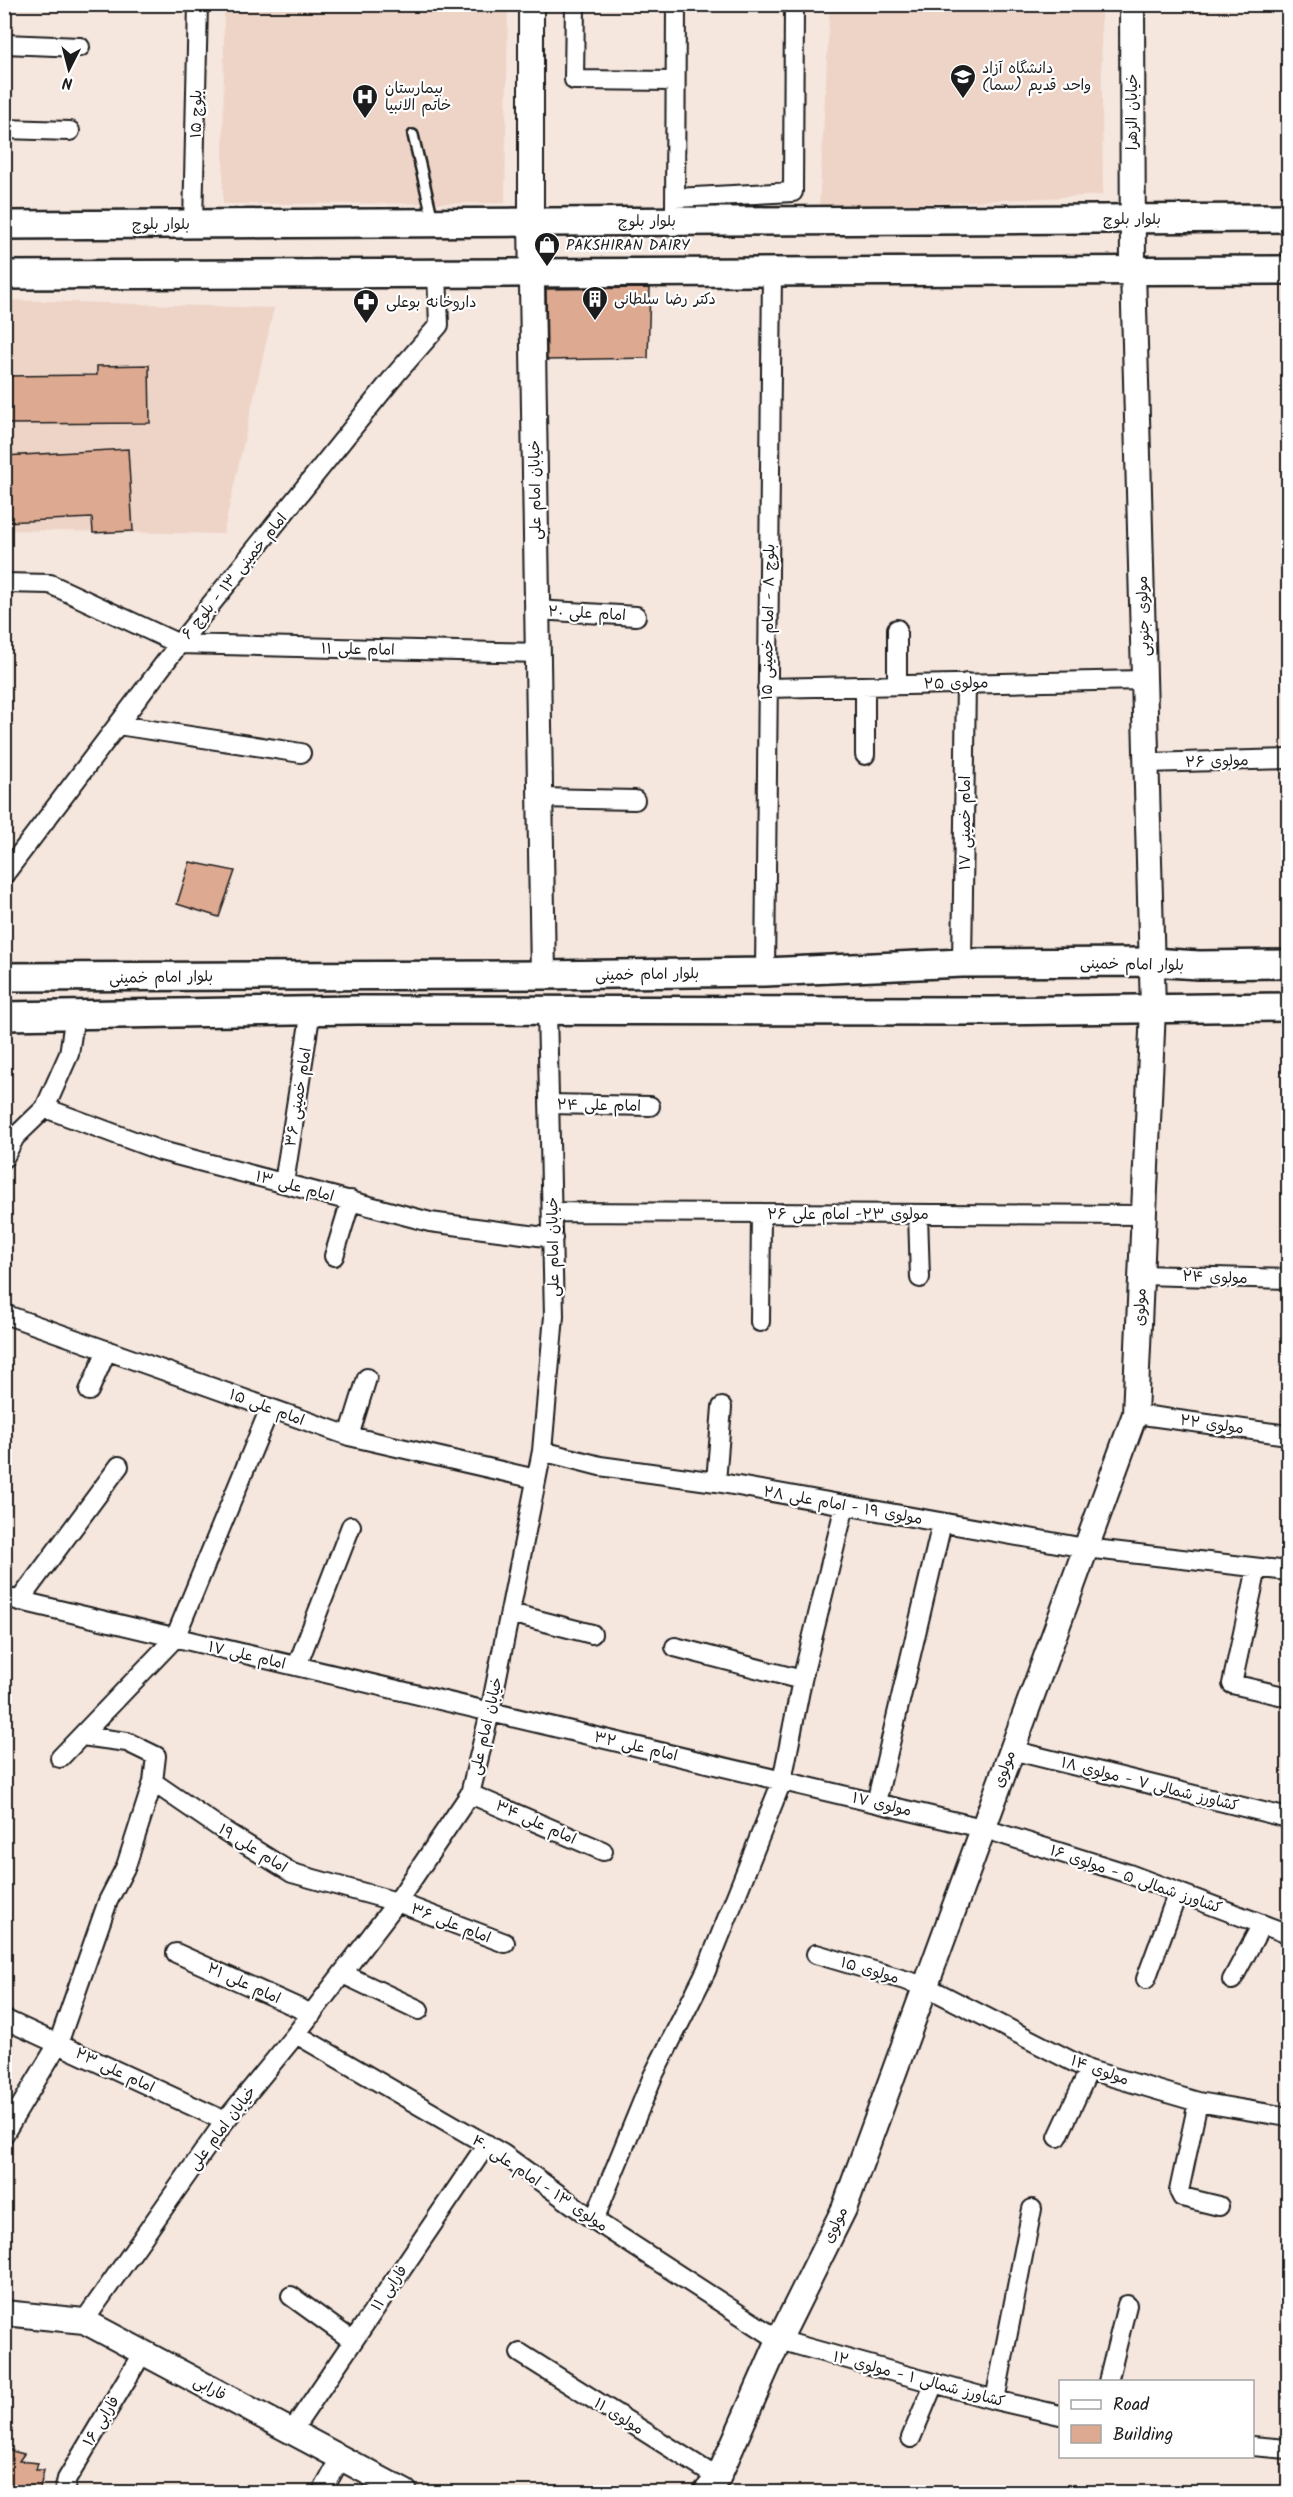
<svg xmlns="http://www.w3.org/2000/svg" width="1293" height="2497" font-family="Kalam,'Playpen Sans Arabic',sans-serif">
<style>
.built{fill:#eed4c7}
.building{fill:#ddaa91;stroke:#1c1c1c;stroke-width:1.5}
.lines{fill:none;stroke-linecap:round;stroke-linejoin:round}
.service-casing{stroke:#1c1c1c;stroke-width:14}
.minor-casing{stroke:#1c1c1c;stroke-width:22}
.tertiary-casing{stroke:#1c1c1c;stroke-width:28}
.secondary-casing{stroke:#1c1c1c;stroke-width:32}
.service{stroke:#fff;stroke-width:9}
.minor{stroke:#fff;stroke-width:18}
.tertiary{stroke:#fff;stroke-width:24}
.secondary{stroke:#fff;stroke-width:27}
.labels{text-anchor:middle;stroke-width:4.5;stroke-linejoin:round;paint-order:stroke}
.poi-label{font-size:15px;fill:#1c1c1c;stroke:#fff;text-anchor:start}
.street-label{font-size:15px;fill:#1c1c1c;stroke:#fff}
</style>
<rect width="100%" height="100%" fill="#f5e6de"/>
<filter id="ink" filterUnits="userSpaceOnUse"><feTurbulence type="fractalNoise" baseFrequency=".0167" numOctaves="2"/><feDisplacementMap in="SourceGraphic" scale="12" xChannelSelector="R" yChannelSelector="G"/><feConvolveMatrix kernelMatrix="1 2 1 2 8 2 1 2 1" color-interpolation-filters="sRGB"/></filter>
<g filter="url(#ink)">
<path class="built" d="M224,5H508L505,203L223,204Z
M830,5H1101L1103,195L819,209Z
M5,300L274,308L223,534L5,530Z"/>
<path class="building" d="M650,288L648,358L547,360L546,289Z
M149,365L150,423L4,424V376L97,375V366Z
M128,449L133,531L93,533L92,518L4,522V456Z
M190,862L235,871L219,917L177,904Z
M4,2449L24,2454L19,2461L38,2463L36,2470H44L39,2493H4Z"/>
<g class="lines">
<defs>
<path id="service" d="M413,135L433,220"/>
<path id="minor" d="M575,4L574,80L675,81
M4,44L80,47
M4,129L70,131
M675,198L793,192L794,4
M675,210L676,4
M193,224L198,4
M4,583L50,584L179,644L538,653
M537,610L636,616
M897,629V685
M865,686V755
M767,688L1144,680
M118,725L301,753
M1146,763L1288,759
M540,798L635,800
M4,875L179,644L396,374L439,325L437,274
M962,963L966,683
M765,972L772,272
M549,1104L650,1106
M45,1108L161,1151L430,1222L553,1238
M4,1158L15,1137L45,1108L69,1054L75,1014
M284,1183L311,1010
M552,1212L1144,1215
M918,1214L920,1278
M334,1256L351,1200
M1141,1275L1288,1279
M4,1314L349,1436L536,1479
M760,1322L761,1213
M89,1391L107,1350
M1135,1414L1288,1435
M349,1436L367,1378
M542,1451L600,1466L716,1482L1085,1548L1288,1571
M716,1482L722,1407
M1257,1568L1232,1684L1288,1697
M4,1597L982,1828L1129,1874L1288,1934
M19,1601L119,1466
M510,1613L592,1634
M675,1647L802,1680
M297,1666L351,1526
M1011,1750L1288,1818
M60,1758L175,1638L270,1408
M153,1782L226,1832L292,1873L397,1902L505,1943
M470,1794L603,1851
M876,1803L942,1523
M176,1953L312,2014
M816,1954L925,1986L1089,2070L1198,2102L1288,2117
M343,1974L419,2010
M1146,1979L1178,1892
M1232,1980L1262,1924
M4,2019L225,2121
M296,2034L503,2154L594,2220L779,2340L995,2400L1060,2415
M1198,2102L1179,2191L1182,2197L1219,2206
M4,2134L58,2044L108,1901L126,1866L153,1782L156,1756L127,1742L82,1736
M1058,2137L1089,2070
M594,2220L653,2076L706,1971L782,1781L802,1680L845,1505
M291,2296L353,2341
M84,2321L225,2121L296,2034L397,1902L470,1794L490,1712L542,1451L554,1316L547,1010
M520,2353L718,2478
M1108,2382L1127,2305
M995,2400L1032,2209
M292,2431L487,2144
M911,2438L934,2383
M1252,2446L1288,2449
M64,2492L67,2479L143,2352
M322,2492L341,2458"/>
<path id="tertiary" d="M531,4V222L543,975
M4,2313L84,2321L405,2492
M706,2492L718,2478L779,2340L844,2209L1135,1414L1153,1009L1133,270L1132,4"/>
<path id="secondary" d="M4,225L1288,218
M4,275L1288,270
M4,977L543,975L765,972L962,963L1151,962L1199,965L1288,964
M4,1016L356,1010L992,1011L1288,1007"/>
</defs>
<use href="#service" class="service-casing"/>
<use href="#minor" class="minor-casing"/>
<use href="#tertiary" class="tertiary-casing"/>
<use href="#secondary" class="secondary-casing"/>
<use href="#service" class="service"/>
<use href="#minor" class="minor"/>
<use href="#tertiary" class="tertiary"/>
<use href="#secondary" class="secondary"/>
</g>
</g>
<defs>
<symbol id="university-pin" viewBox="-11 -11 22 30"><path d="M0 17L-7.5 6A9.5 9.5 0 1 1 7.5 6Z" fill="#1c1c1c" stroke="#fff"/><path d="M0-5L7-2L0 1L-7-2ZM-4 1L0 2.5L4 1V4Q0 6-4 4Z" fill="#fff"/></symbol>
<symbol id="hospital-pin" viewBox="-11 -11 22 30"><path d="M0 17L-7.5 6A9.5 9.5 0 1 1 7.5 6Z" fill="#1c1c1c" stroke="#fff"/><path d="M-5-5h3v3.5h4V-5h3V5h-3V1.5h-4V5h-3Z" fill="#fff"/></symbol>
<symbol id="shop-pin" viewBox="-11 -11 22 30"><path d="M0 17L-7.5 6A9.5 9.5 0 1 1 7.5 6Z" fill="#1c1c1c" stroke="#fff"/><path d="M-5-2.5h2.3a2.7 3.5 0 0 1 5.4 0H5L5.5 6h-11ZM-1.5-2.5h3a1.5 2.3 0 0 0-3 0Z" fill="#fff"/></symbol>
<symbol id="building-pin" viewBox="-11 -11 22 30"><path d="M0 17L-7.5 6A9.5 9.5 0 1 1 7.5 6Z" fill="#1c1c1c" stroke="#fff"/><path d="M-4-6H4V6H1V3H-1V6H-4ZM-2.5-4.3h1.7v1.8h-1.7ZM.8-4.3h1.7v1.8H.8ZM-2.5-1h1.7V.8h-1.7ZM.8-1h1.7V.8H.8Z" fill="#fff"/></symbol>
<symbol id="pharmacy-pin" viewBox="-11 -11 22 30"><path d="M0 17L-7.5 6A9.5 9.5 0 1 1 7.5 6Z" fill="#1c1c1c" stroke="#fff"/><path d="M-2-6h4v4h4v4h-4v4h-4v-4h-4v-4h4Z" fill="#fff"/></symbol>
</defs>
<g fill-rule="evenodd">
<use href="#university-pin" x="948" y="62" width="30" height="40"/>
<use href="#hospital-pin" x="350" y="82" width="30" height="40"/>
<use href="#shop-pin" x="532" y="230" width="30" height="40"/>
<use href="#building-pin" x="580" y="284" width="30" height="40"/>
<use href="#pharmacy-pin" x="351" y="287" width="30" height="40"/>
</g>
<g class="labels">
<g class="poi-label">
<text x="982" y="73">دانشگاه آزاد<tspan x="982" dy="17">واحد قدیم (سما)</tspan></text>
<text x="385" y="93">بیمارستان<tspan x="385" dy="17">خاتم الانبیا</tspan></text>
<text x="566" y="250">PAKSHIRAN DAIRY</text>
<text x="614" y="304">دکتر رضا سلطانی</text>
<text x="386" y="307">داروخانه بوعلی</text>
</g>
<g class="street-label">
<text transform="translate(1132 112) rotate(-90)" y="5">خیابان الزهرا</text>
<text transform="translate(196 114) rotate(-89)" y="5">بلوچ ۱۵</text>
<text x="1132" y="224">بلوار بلوچ</text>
<text x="647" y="226">بلوار بلوچ</text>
<text x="161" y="229">بلوار بلوچ</text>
<text transform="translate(535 490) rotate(-91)" y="5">خیابان امام علی</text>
<text transform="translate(234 576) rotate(-51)" y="5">امام خمینی ۱۳ - بلوچ ۶</text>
<text transform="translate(587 613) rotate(3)" y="5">امام علی ۲۰</text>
<text transform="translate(1143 616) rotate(-92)" y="5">مولوی جنوبی</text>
<text transform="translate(768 622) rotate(-89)" y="5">بلوچ ۸ - امام خمینی ۱۵</text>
<text transform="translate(358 649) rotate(1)" y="5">امام علی ۱۱</text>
<text transform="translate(956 683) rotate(-1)" y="5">مولوی ۲۵</text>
<text transform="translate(1217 761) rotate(-2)" y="5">مولوی ۲۶</text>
<text transform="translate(965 823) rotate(-90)" y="5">امام خمینی ۱۷</text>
<text transform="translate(1132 964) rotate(1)" y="5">بلوار امام خمینی</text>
<text transform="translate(647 974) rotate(-1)" y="5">بلوار امام خمینی</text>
<text transform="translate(161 977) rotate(-1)" y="5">بلوار امام خمینی</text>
<text transform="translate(298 1097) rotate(-81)" y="5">امام خمینی ۳۶</text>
<text transform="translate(599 1105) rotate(1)" y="5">امام علی ۲۴</text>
<text transform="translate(295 1186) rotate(15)" y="5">امام علی ۱۳</text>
<text x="848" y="1219">مولوی ۲۳- امام علی ۲۶</text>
<text transform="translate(553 1247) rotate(-91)" y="5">خیابان امام علی</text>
<text transform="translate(1215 1277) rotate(2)" y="5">مولوی ۲۴</text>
<text transform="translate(1140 1307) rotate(-88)" y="5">مولوی</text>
<text transform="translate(267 1407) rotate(20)" y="5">امام علی ۱۵</text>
<text transform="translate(1212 1424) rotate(8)" y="5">مولوی ۲۲</text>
<text transform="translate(843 1505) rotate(10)" y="5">مولوی ۱۹ - امام علی ۲۸</text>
<text transform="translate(247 1655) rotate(13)" y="5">امام علی ۱۷</text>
<text transform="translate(486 1726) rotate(-77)" y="5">خیابان امام علی</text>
<text transform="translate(636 1746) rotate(13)" y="5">امام علی ۳۲</text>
<text transform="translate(1004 1769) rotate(-70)" y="5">مولوی</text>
<text transform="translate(1150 1784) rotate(14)" y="5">کشاورز شمالی ۷ - مولوی ۱۸</text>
<text transform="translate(882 1804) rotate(13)" y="5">مولوی ۱۷</text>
<text transform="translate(536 1822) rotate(24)" y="5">امام علی ۳۴</text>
<text transform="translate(253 1848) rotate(32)" y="5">امام علی ۱۹</text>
<text transform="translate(1136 1879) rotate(19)" y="5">کشاورز شمالی ۵ - مولوی ۱۶</text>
<text transform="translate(451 1923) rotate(21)" y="5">امام علی ۳۶</text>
<text transform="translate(870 1970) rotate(16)" y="5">مولوی ۱۵</text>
<text transform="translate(244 1983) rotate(24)" y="5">امام علی ۲۱</text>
<text transform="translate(115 2070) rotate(25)" y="5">امام علی ۲۳</text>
<text transform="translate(1100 2070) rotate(20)" y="5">مولوی ۱۴</text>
<text transform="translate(222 2128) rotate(-53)" y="5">خیابان امام علی</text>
<text transform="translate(540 2183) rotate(34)" y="5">مولوی ۱۳ - امام علی ۴۰</text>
<text transform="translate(835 2225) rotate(-65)" y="5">مولوی</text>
<text transform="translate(389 2288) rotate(-56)" y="5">فارابی ۱۱</text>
<text transform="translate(919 2379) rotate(15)" y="5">کشاورز شمالی ۱ - مولوی ۱۲</text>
<text transform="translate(210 2388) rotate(28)" y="5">فارابی</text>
<text transform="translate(619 2416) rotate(32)" y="5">مولوی ۱۱</text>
<text transform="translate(101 2421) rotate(-59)" y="5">فارابی ۱۶</text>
</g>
</g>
<rect width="1293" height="2497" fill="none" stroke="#fff" stroke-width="24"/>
<rect x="12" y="12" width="1269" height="2473" fill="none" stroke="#1c1c1c" stroke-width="2" filter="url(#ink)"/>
<rect x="1059" y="2380" width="195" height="78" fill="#ffffff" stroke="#a4a4a4" stroke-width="1.5"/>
<rect x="1071" y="2400" width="30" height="9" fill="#ffffff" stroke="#a4a4a4" stroke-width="1.5"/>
<text x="1113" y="2410" font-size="18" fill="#1c1c1c">Road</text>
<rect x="1071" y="2425" width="30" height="18" fill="#ddaa91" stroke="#a4a4a4" stroke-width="1.5"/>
<text x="1113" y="2440" font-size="18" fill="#1c1c1c">Building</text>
<g transform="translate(69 69) rotate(186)" stroke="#ffffff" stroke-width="4.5" paint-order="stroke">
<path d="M0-4.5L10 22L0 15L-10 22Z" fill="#1c1c1c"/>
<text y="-9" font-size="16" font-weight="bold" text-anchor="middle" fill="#1c1c1c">N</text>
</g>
</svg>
